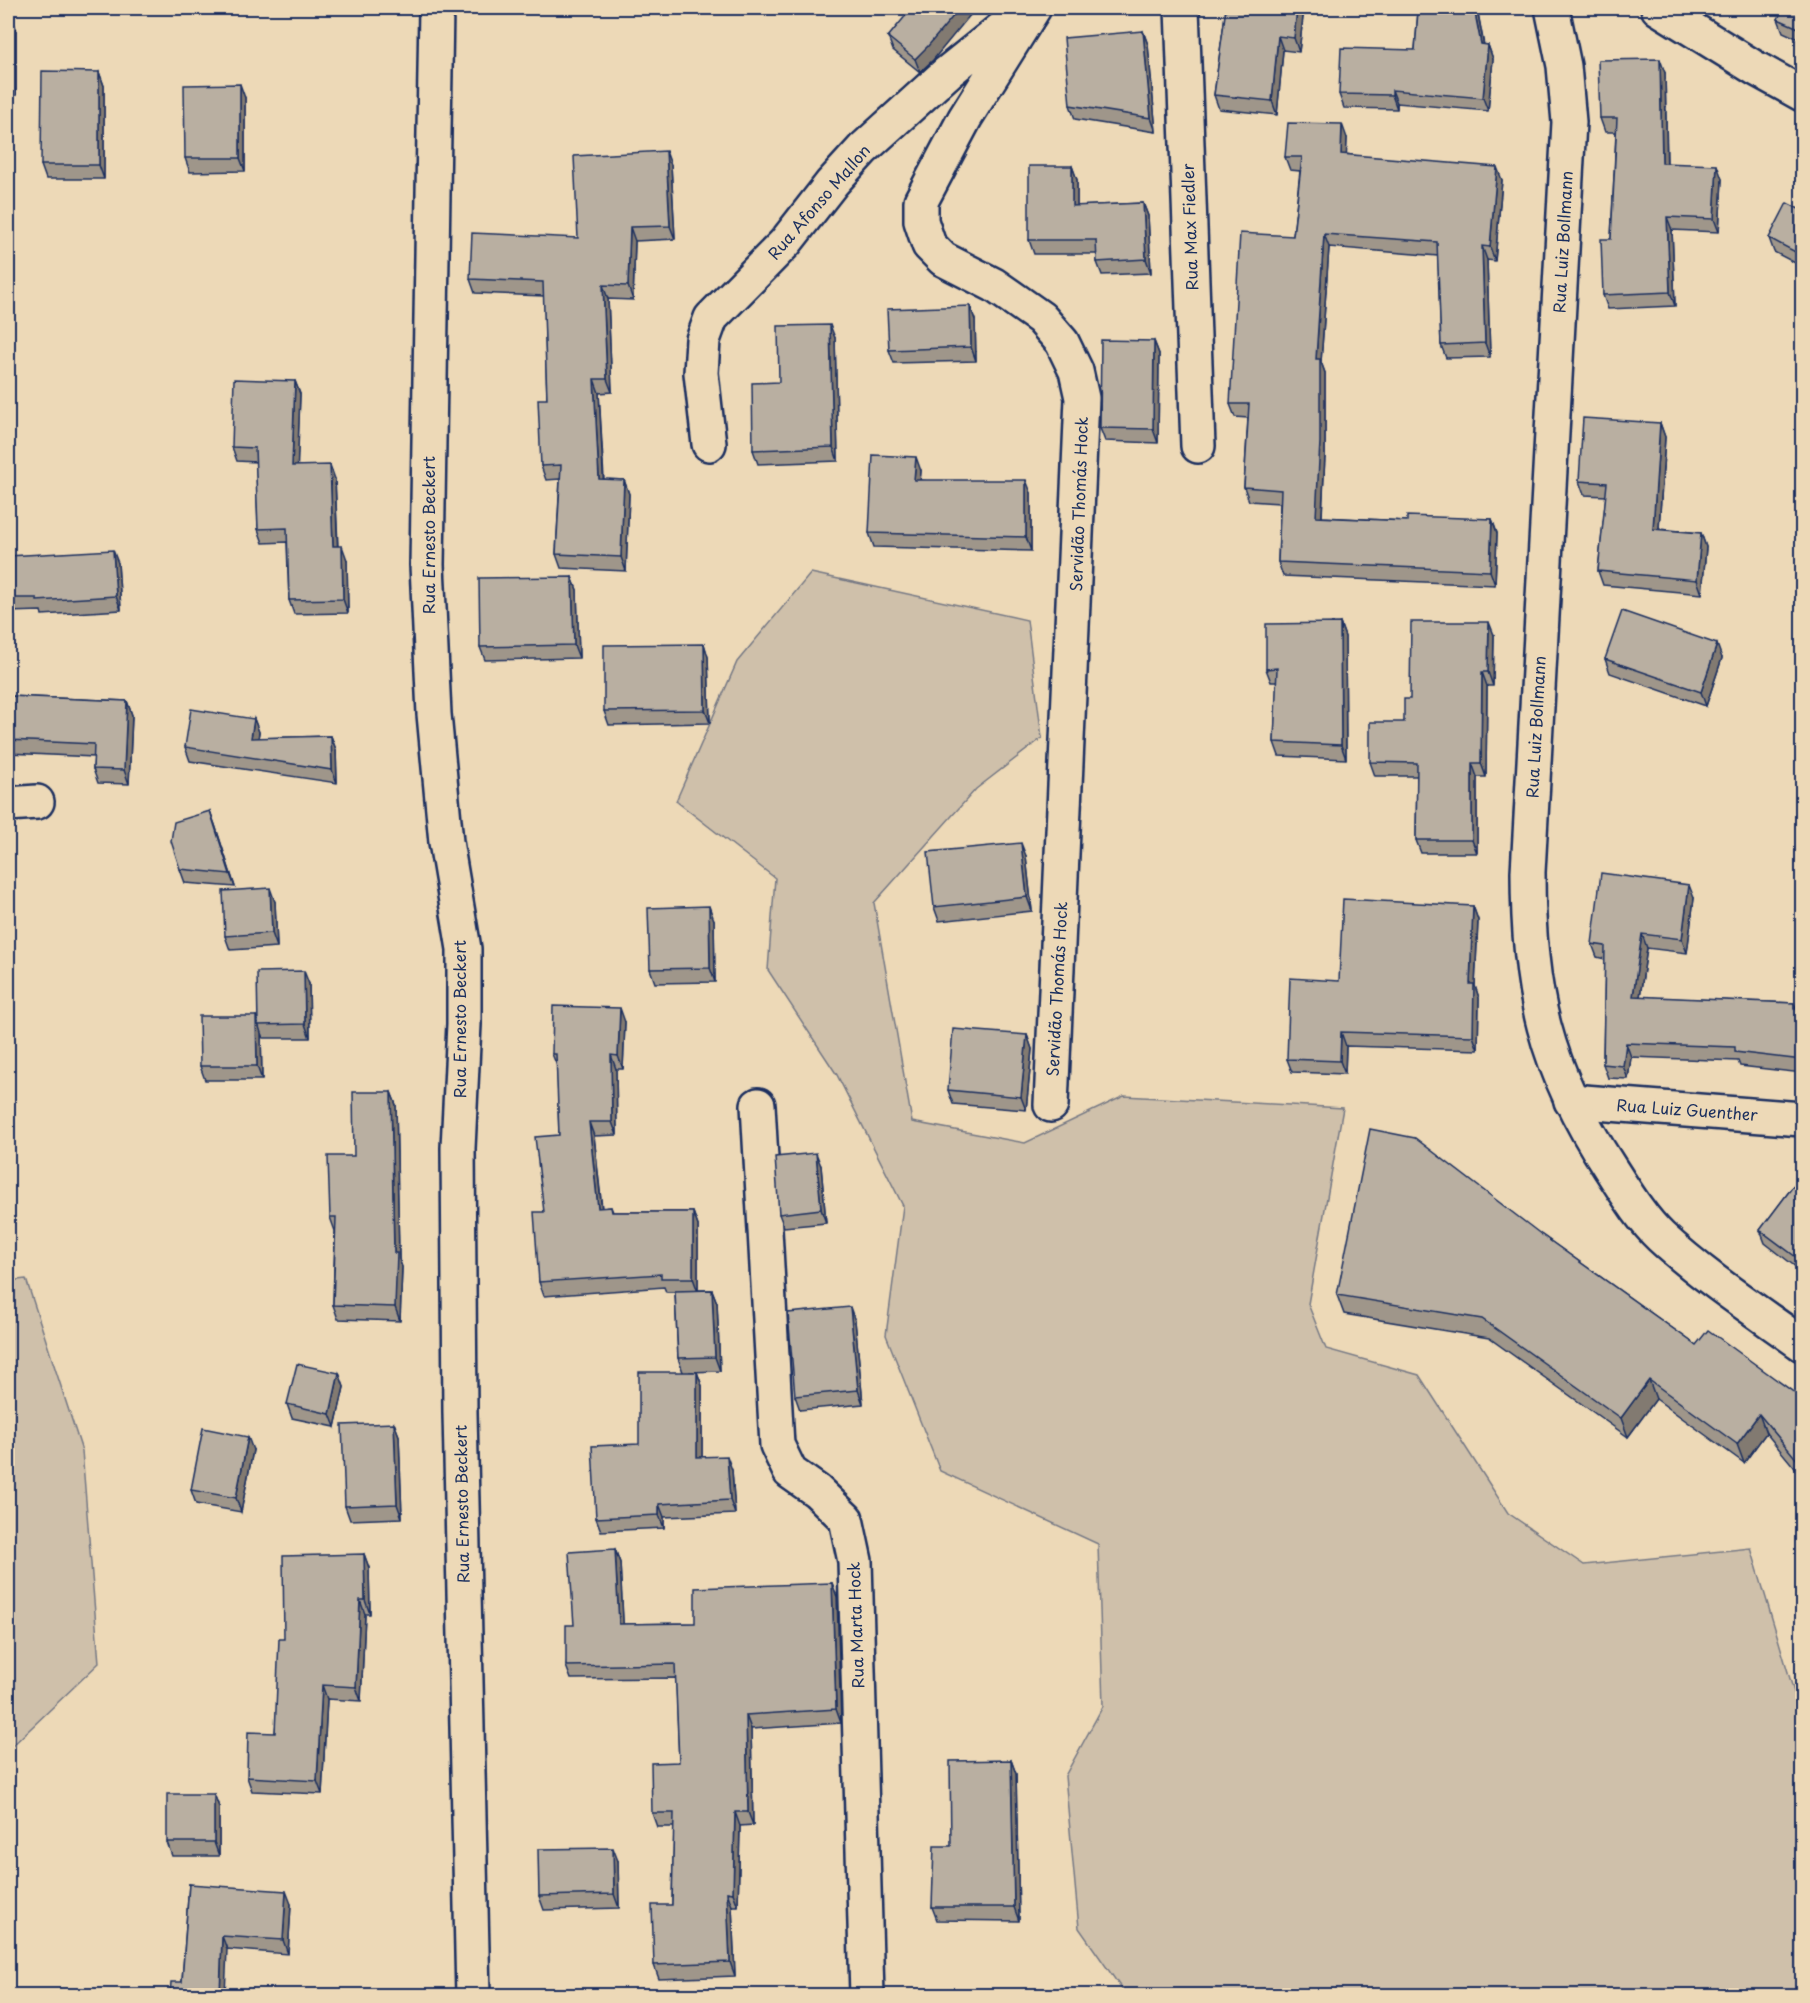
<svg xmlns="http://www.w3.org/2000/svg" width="1810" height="2003" font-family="'Playpen Sans',sans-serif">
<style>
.green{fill:#cfc0aa;stroke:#757884;stroke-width:1.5}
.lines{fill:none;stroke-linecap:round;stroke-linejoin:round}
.minor-casing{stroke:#1b2f5e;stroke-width:38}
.secondary-casing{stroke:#1b2f5e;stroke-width:38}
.minor{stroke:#edd9b7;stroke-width:33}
.secondary{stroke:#edd9b7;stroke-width:33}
.wall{fill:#9f968a;stroke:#1b2f5e;stroke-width:1.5}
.shaded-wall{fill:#827a71;stroke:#1b2f5e;stroke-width:1.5}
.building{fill:#b9afa1;stroke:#1b2f5e;stroke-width:1.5}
.labels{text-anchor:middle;stroke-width:5;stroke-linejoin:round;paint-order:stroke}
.street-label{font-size:16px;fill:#1b2f5e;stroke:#edd9b7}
</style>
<rect width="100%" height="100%" fill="#edd9b7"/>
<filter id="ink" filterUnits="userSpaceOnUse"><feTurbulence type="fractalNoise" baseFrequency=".0167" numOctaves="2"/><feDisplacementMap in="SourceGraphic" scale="12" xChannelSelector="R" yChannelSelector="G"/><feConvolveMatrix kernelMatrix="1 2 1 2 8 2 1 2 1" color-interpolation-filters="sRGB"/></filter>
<g filter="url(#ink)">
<path class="green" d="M811,573L1027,620L1042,738L976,789L874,903L912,1122L1025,1143L1124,1096L1343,1108L1308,1304L1326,1349L1419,1375L1508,1513L1584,1565L1751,1548L1802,1719V1995H1126L1079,1928L1065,1776L1103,1706L1098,1544L940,1471L886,1335L903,1206L837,1075L768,970L775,878L676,801L737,662Z
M26,1279L82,1451L99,1663L8,1750V1281Z"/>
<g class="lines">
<defs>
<path id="minor" d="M436,8L427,565L434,714L446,842L464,949V1024L458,1148L460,1413L473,1996
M1034,8L965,118L921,201V221L929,245L943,259L994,285L1041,318L1062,342L1076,371L1082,398L1051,1105
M1182,8L1198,446
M1658,8L1755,68L1802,94
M709,444L701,373L703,340L711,318L785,243L832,183L863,149L948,72L1025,10
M8,804L37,802
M1571,1101L1802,1119
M758,1105L777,1445L790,1472L817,1491L846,1519L855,1561L867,1996"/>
<path id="secondary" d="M1552,8L1564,66L1569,122L1528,872C1528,991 1544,1067 1610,1168C1625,1191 1641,1218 1661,1237C1704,1277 1755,1310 1802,1344"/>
</defs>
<use href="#minor" class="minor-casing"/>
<use href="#secondary" class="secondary-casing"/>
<use href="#minor" class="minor"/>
<use href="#secondary" class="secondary"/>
</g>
<path class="wall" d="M1226,8H1304L1299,52L1283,50L1277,115L1219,109L1214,95Z
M1477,8L1484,45H1488L1493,59L1488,111L1397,103V109L1344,108L1339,94L1415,50L1418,11Z
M1803,8V41L1783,32L1778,19Z
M8,15H11L16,29V95H8Z
M1143,31L1148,45L1156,132L1075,119L1070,105Z
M888,37L933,60L920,72L893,50Z
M99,72L104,86V179H46L41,165Z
M1665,73L1667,163L1722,179L1719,232L1672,230L1675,306L1608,309L1603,295L1611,239L1616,132H1605L1600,118Z
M245,98V171L190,172L185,158Z
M1347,138L1346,154L1502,180L1495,261L1487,260L1490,357L1446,358L1441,345L1438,256L1329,247L1321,362L1325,373V455L1322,517L1407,521L1492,519L1497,533L1495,585L1283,576L1278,562L1280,503L1249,501L1244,487L1248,418L1235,417L1230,404L1293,236L1300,171L1290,170L1285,157Z
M671,165L675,239L635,241L633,300L608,299L612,392L599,393L604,479L624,480L629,494L626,571L561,568L556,554L560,479L546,480L541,466L547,399L544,296L475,293L470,279L578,238Z
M1072,166L1077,180V206L1143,203L1148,216L1151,273L1102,275L1097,262V254H1034L1029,240Z
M1803,211V267L1774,252L1769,238Z
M970,306L975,320L976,361L894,363L889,350Z
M835,338L838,461L758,464L753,450L779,382Z
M1154,341L1159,354L1158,443L1105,441L1100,428Z
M295,381L300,394L297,466L335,479L338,546L347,560L348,613L294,614L289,600L287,542L263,543L258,529L256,462L237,461L232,447Z
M1660,423L1665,437L1659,529L1701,533L1706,547L1702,594L1603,585L1598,571L1606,496L1584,495L1579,481Z
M921,471L920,480L1031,493V551L874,547L869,533Z
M1803,508V543L1797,529Z
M8,556L118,563L121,610L42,615L41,611L8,612Z
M572,577L577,590L579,658L485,660L480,647Z
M1340,623L1345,637L1346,759L1279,756L1274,742L1277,682H1271L1266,669Z
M1494,635L1493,686H1487L1486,777H1477V853H1421L1416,840L1417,776H1375L1370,762L1404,722L1410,699Z
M704,644L708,657L710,723L609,725L604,711Z
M1722,658L1706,706L1610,673L1605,659Z
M8,696L127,701L132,715L129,784L98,783L93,769L94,757L8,753Z
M254,719L259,732L258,738L331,736L336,750L337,783L190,761L185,747Z
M210,811L215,825L235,887L185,883L180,869Z
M1026,856L1032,911L939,921L934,907Z
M1694,898L1687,953L1647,948L1640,997L1794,1003L1797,1009H1803V1073L1740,1066L1738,1061L1631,1057L1628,1079L1608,1078L1603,1064L1605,959L1597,957L1592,944Z
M275,902L277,947L230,950L225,936Z
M1473,906L1478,920L1475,986L1479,998L1478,1050L1346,1046L1345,1074L1292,1072L1287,1059L1339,981Z
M714,920L715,982L655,983L650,969Z
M309,984L310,1038H263L261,1033L262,1080H205L200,1066L256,1016L258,1021Z
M625,1022L623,1069H616L617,1135L594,1136L602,1208L611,1207L613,1212H693L698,1226V1290H712L717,1303L720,1371L689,1372H697L702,1386V1457L732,1470L735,1514L664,1517V1528L601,1531L596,1518L683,1372L678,1358L675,1292H666L664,1287L544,1296L539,1282L544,1212L559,1135L557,1066L552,1054Z
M1027,1035L1032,1049L1026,1110L953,1104L948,1090Z
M391,1092L396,1105L399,1259L402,1267L400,1321L338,1319L333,1305L335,1231L330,1217L354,1156Z
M821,1166L826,1223L784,1227L779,1214Z
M1803,1173V1269L1801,1271L1765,1243L1760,1230Z
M1542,1235L1696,1345L1803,1399V1478L1766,1433L1744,1463L1656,1399L1628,1437L1489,1338L1344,1314L1337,1295Z
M855,1321L863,1404L800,1410L795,1396Z
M339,1373L344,1387L335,1427L292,1418L287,1404Z
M394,1423L399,1436L402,1518L350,1520L345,1506Z
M253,1450L241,1512L196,1504L191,1490Z
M615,1549L620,1563L623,1624L695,1623L832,1583L837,1597L841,1723L751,1729L753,1825L740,1826L738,1906H732L735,1976L659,1979L654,1965L672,1905L674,1827H657L652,1813L679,1762L676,1678L571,1679L566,1666L574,1625Z
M364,1554L369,1568L370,1614H365L361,1701L327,1699L322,1794L252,1791L247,1777L275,1733L284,1639Z
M1011,1760L1016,1774L1019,1921L937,1920L932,1907L951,1846Z
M214,1794L219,1807V1856H172L167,1842Z
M618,1861L619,1908L544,1910L539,1896Z
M189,1884L291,1904L288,1954L227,1949L182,1982Z"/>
<path class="shaded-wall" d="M960,8H976L933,60L920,72L915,59Z
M1297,8H1304L1299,52L1294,38Z
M1474,8H1477L1486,58L1481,44Z
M11,15L16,29V95L11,81Z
M1143,31L1148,45L1156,132L1151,118Z
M1278,36L1283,50L1277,115L1272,101Z
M1488,45L1493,59L1488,111L1483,98Z
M1660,59L1665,73L1667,177L1662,163Z
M99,72L104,86V179L99,165Z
M240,84L245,98V171L240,158Z
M1392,90L1397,103V109L1392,95Z
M1342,124L1347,138L1346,167L1341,154Z
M666,151L671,165L675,239L670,226Z
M1717,165L1722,179L1719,232L1714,219Z
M1072,166L1077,180V220L1072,206Z
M1497,167L1502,180L1495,261L1490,247Z
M1143,203L1148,216L1151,273L1146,259Z
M1667,217L1672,230L1675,306L1670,292Z
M630,227L635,241L633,300L628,286Z
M1324,234L1329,247L1321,362L1325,373V455L1321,531L1316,517V359Z
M1482,246L1487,260L1490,357L1485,343Z
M603,285L608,299L612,392L607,379Z
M970,306L975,320L976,361L971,347Z
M830,325L835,338L838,461L833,447Z
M1154,341L1159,354L1158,443L1153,429Z
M594,379L599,393L604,493L599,479Z
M295,381L300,394L297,480L292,466Z
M1660,423L1665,437L1658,542L1653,529Z
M916,457L921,471L919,493L914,480Z
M330,465L335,479L338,560L333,546Z
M624,480L629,494L626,571L621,557Z
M1026,480L1031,493V551L1026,537Z
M1492,519L1497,533L1495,585L1490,571Z
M1701,533L1706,547L1702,594L1697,580Z
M342,546L347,560L348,613L343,599Z
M113,550L118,563L121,610L116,596Z
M572,577L577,590L579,658L574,645Z
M1489,622L1494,635L1493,686L1488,672Z
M1340,623L1345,637L1346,759L1341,745Z
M704,644L708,657L710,723L705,710Z
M1717,644L1722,658L1706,706L1701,692Z
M1482,672L1487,686L1486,777L1481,763Z
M127,701L132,715L129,784L124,770Z
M254,719L259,732L256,752L251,738Z
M331,736L336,750L337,783L332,770Z
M1472,763L1477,777V853L1472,840Z
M210,811L215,825L235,887L230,874Z
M1021,843L1026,856L1032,911L1027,897Z
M1689,885L1694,898L1687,953L1682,939Z
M270,888L275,902L277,947L272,933Z
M709,906L714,920L715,982L710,968Z
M1473,906L1478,920L1475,986L1479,998L1478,1050L1473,1036L1470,984Z
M1642,934L1647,948L1638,1010L1633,996Z
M304,971L309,984L310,1038L305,1024Z
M620,1008L625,1022L623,1069L618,1056Z
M256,1016L261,1033L262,1080L257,1066Z
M1341,1032L1346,1046L1345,1074L1340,1061Z
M1027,1035L1032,1049L1026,1110L1021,1097Z
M1626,1043L1631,1057L1628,1079L1623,1066Z
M611,1055L616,1069L617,1135L612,1122Z
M391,1092L396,1105L399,1259L402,1267L400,1321L395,1307Z
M589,1122L594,1136L603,1222L598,1208Z
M816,1153L821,1166L826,1223L821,1209Z
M693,1212L698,1226V1292L693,1278Z
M1803,1248V1269L1801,1271L1796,1257Z
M712,1290L717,1303L720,1371L715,1357Z
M850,1307L855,1321L863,1404L858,1390Z
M697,1372L702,1386V1471L697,1457Z
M339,1373L344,1387L335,1427L330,1414Z
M1649,1380L1656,1399L1628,1437L1621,1418Z
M1759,1414L1766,1433L1744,1463L1737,1444Z
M394,1423L399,1436L402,1518L397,1504Z
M248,1437L253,1450L241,1512L236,1498Z
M727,1456L732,1470L735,1514L730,1500Z
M659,1504L664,1517V1528L659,1515Z
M615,1549L620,1563L624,1638L619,1624Z
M364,1554L369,1568L370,1614L365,1600Z
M832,1583L837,1597L841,1723L836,1709Z
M360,1600L365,1614L361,1701L356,1687Z
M322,1685L327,1699L322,1794L317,1781Z
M746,1715L751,1729L753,1825L748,1812Z
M1011,1760L1016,1774L1019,1921L1014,1907Z
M214,1794L219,1807V1856L214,1842Z
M735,1812L740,1826L738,1906L733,1893Z
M613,1848L618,1861L619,1908L614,1894Z
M286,1891L291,1904L288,1954L283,1940Z
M727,1892L732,1906L735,1976L730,1962Z
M222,1936L227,1949L225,1995H220Z"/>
<path class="building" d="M912,8H960L928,46L915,59L888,37Z
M1226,8H1297L1294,38L1278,36L1272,101L1214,95Z
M1418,8H1474L1481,44L1488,45L1483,98L1392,90V95L1339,94L1341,48L1415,50L1418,11Z
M1783,8H1803V30L1778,19Z
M8,15H11V81H8Z
M1143,31L1151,118L1070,105L1064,38Z
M1660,59L1662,163L1717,165L1714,219L1667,217L1670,292L1603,295L1601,239H1611L1617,118H1600L1598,60Z
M42,71L99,72V165H41Z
M240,84V158H185L184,85Z
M1288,123L1342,124L1341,154L1497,167L1490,247L1482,246L1485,343L1441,345L1437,242L1324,234L1316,359H1320V442L1316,517L1407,521V516L1492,519L1490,571L1278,562L1281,490L1244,487L1249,404H1230L1240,233L1293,236L1302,157H1285Z
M666,151L670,226L630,227L628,286L603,285L607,379H594L599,479L624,480L621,557L556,554L561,465L541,466L538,399H547L543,282L470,279L472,233L578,238L574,156Z
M1029,166H1072V206L1143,203L1146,259L1097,262L1096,240H1029Z
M1787,203L1803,211V256L1769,238Z
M970,306L971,347L889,350L887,309Z
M830,325L833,447L753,450L752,383L779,382L778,326Z
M1101,340L1154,341L1153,429L1100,428Z
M234,379L295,381L292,466L330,465L333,546H342L343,599L289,600L287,528L258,529L255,448L232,447Z
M1583,418L1660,423L1653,529L1701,533L1697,580L1598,571L1607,483L1579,481Z
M873,455L916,457L914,480H1026V537L869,533Z
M1803,508V531L1797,529Z
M113,550L116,596L37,601V598H8V556Z
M572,577L574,645L480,647L479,578Z
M1622,611L1717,644L1701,692L1605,659Z
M1411,622H1489L1488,672H1482L1481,763H1472V840H1416L1417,763L1370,762V722H1404V699H1410Z
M1340,623L1341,745L1274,742L1277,668L1266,669V624Z
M704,644L705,710L604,711V645Z
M8,696L127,701L124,770L93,769L94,744L8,740Z
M191,709L254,719L251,738L331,736L332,770L185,747Z
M210,811L230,874L180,869L171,841L174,822Z
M1021,843L1027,897L934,907L928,852Z
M1601,873L1689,885L1682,939L1642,934L1633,996L1794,1003V1009H1803V1065L1802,1060L1735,1052V1047L1626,1043L1623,1066L1603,1064L1605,946L1592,944Z
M270,888L272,933L225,936L223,891Z
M1343,899L1473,906L1470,984H1474L1473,1036L1341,1032L1340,1061L1287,1059L1290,978L1339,981Z
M709,906L710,968L650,969L648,908Z
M304,971L305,1024L258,1025L257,972Z
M553,1006L620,1008L618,1056L611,1055L612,1122H589L598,1208L611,1207L612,1212H693V1278H661V1274L539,1282L534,1212H544L535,1137L559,1135L556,1054H552Z
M199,1016H256L257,1066H200Z
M953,1029L1027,1035L1021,1097L948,1090Z
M353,1092H391L394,1253H397L395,1307L333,1305L336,1217H330L328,1156H354Z
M1370,1129L1415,1138L1542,1235L1696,1345L1708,1330L1803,1399V1467L1759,1414L1737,1444L1649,1380L1621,1418L1482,1319L1337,1295Z
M816,1153L821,1209L779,1214L775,1157Z
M1803,1173V1248L1796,1257L1760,1230Z
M712,1290L715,1357L678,1358L675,1291Z
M850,1307L858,1390L795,1396L788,1313Z
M297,1364L339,1373L330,1414L287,1404Z
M639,1372H697V1457L727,1456L730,1500L659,1504V1515L596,1518L592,1446L639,1444Z
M394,1423L397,1504L345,1506L342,1425Z
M203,1428L248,1437L236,1498L191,1490Z
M615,1549L619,1624L695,1623V1588L832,1583L836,1709L746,1715L748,1812H735L733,1893L727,1892L730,1962L654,1965L652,1905H672L674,1813H652L651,1763L679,1762L675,1664L566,1666V1625H574L569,1552Z
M364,1554L365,1600H360L356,1687L322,1685L317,1781L247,1777L248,1732L275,1733L279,1639H284L283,1556Z
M1011,1760L1014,1907H932L934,1846H951L950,1761Z
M167,1794H214V1842H167Z
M613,1848L614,1894L539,1896L538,1849Z
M189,1884L286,1891L283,1940L222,1936L220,1995H170L171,1982H182Z"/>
</g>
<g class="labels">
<g class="street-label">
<text transform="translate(819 202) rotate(-49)" y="6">Rua Afonso Mallon</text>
<text transform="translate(1190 227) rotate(-92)" y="6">Rua Max Fiedler</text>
<text transform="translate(1563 242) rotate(-87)" y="6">Rua Luiz Bollmann</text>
<text transform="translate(1079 504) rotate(-88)" y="6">Servidão Thomás Hock</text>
<text transform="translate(429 535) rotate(-90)" y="6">Rua Ernesto Beckert</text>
<text transform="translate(1536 727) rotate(-87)" y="6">Rua Luiz Bollmann</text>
<text transform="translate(1057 989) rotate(-87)" y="6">Servidão Thomás Hock</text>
<text transform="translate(460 1019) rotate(-90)" y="6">Rua Ernesto Beckert</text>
<text transform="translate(1687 1110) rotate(4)" y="6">Rua Luiz Guenther</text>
<text transform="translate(462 1504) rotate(-91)" y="6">Rua Ernesto Beckert</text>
<text transform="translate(856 1625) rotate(-92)" y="6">Rua Marta Hock</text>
</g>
</g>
<rect width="1810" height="2003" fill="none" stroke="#edd9b7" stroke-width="30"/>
<rect x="15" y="15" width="1780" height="1973" fill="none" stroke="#1b2f5e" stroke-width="2" filter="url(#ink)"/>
</svg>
